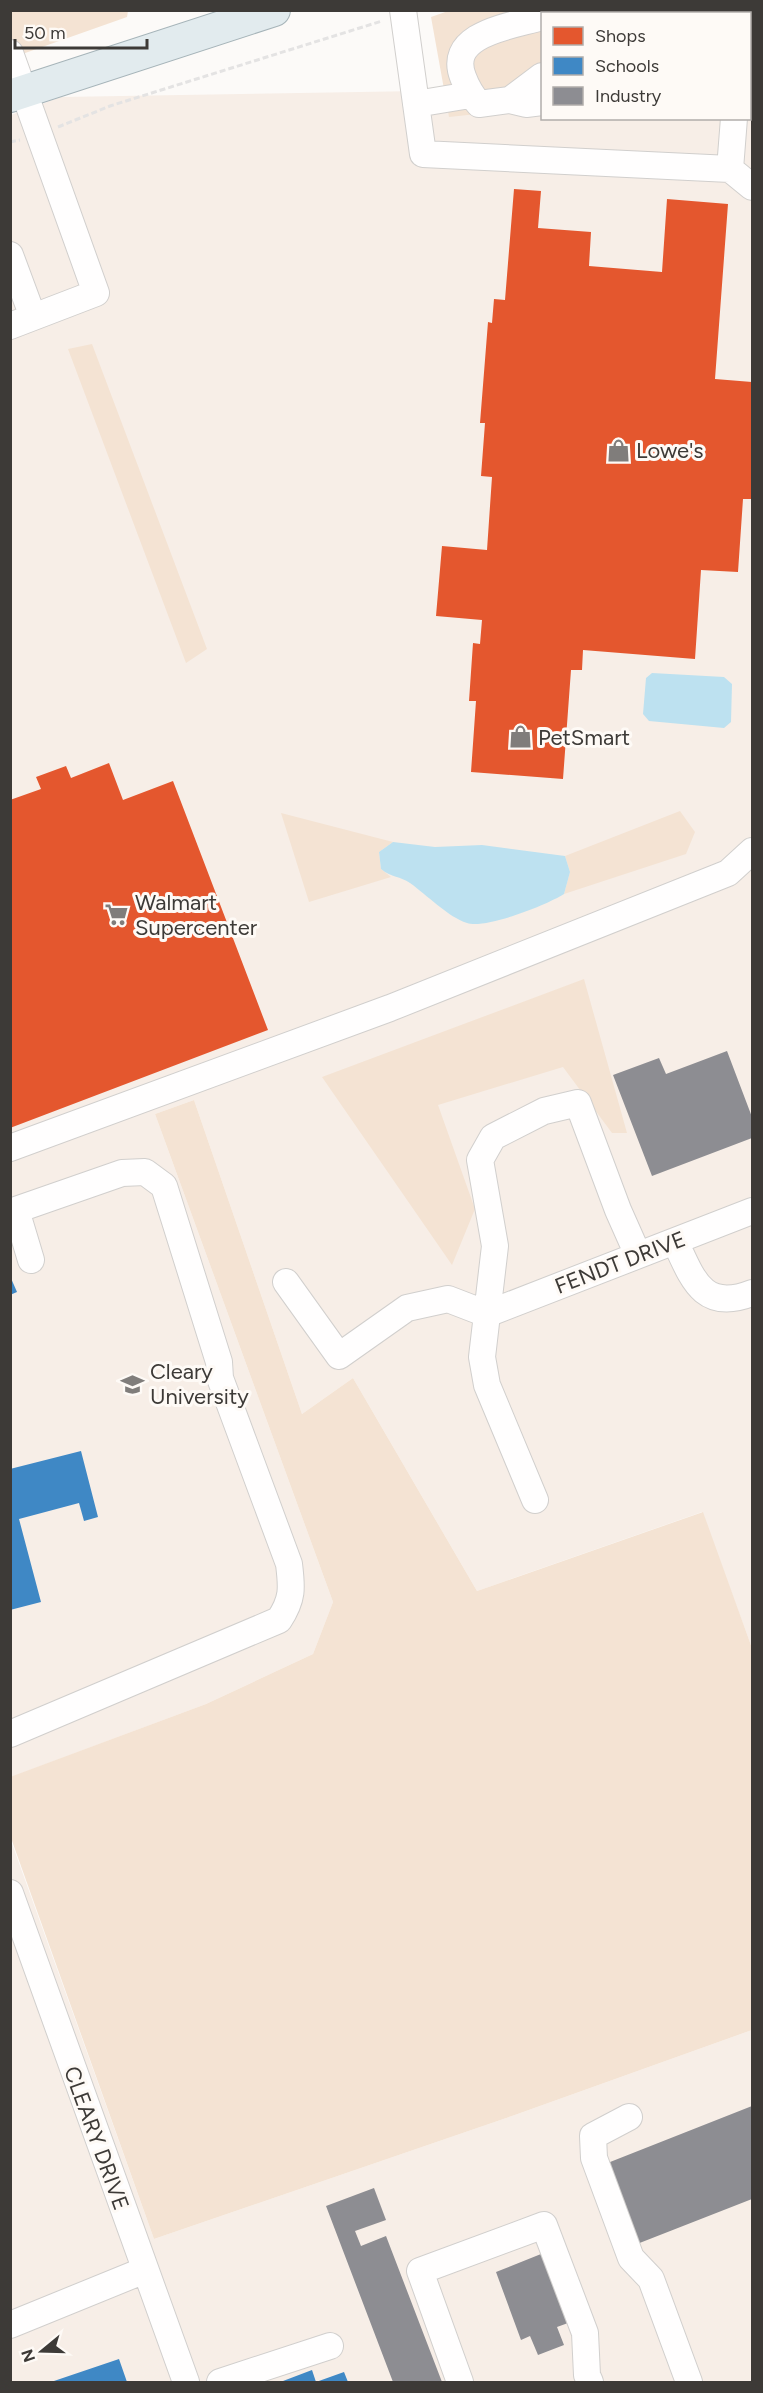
<svg xmlns="http://www.w3.org/2000/svg" width="763" height="2393" font-family="Figtree,sans-serif">
<style>
.built{fill:#f7eee7}
.green{fill:#f4e3d3}
.water{fill:#bde1f0}
.shops{fill:#e4572e}
.schools{fill:#3f88c5}
.industry{fill:#8d8d92}
.lines{fill:none;stroke-linecap:round;stroke-linejoin:round}
.minor-casing{stroke:#d1cfcd;stroke-width:28}
.major-casing{stroke:#a6b4b9;stroke-width:34}
.path{stroke:#e4e3e3;stroke-width:3;stroke-dasharray:6 3;stroke-linecap:butt}
.minor{stroke:#fffefe;stroke-width:26}
.major{stroke:#e2ebee;stroke-width:32}
.labels{text-anchor:middle;stroke-width:6;stroke-linejoin:round;paint-order:stroke}
.poi-label{font-size:22px;fill:#3d3a37;stroke:#fefaf6;text-anchor:start}
.street-label{font-size:22px;fill:#3d3a37;stroke:#fefaf6}
</style>
<rect width="100%" height="100%" fill="#fcfaf8"/>
<path class="built" d="M750,86H752V1648L702,1512L477,1591L353,1378L302,1414L194,1100L155,1114L333,1602L313,1654L206,1704L11,1777V115L61,97L542,89V118H750Z
M10,1838L154,2239L512,2116L752,2030V2382H11Z"/>
<path class="green" d="M451,10L752,11V83H750V14H542V107L449,117L431,17Z
M10,11H128L127,17L11,58Z
M92,344L207,649L186,663L68,349Z
M680,811L695,832L686,854L564,894L570,872L565,856Z
M281,813L393,842L379,852L381,869L391,877L309,902Z
M584,979L627,1133H612L563,1067L438,1105L475,1209L452,1265L322,1077Z
M194,1100L302,1414L353,1378L477,1591L703,1512L752,1648V2030L512,2116L154,2239L11,1838L10,1777L206,1704L313,1654L333,1602L155,1114Z"/>
<path class="water" d="M652,673L724,677L732,684L731,722L724,728L649,721L643,714L646,678Z
M393,842L435,847L482,845L565,856L570,872L564,894C547,905 486,929 467,923C448,917 427,895 410,883C400,876 392,878 381,869L379,852Z"/>
<path class="shops" d="M514,189L541,191L538,228L591,232L589,266L662,272L667,199L728,204L715,379L752,382V499H743L738,572L701,570L695,659L583,650L582,670H571L563,779L471,772L476,701H469L473,643L480,644L482,620L436,616L442,546L487,550L492,477L481,476L485,423H480L488,322L492,323L494,299L505,300Z
M109,763L123,800L173,781L268,1030L10,1128V800L41,789L36,777L66,766L71,778Z"/>
<path class="schools" d="M10,1276L17,1292L10,1295Z
M81,1451L98,1517L84,1521L79,1503L19,1519L41,1602L10,1610V1469Z
M119,2359L127,2382H51Z
M312,2370L316,2382L344,2372L348,2382H284L283,2381Z"/>
<path class="industry" d="M727,1051L752,1117V1138L652,1176L613,1075L659,1058L666,1074Z
M752,2106V2199L637,2244L605,2164Z
M374,2188L386,2220L355,2231L361,2246L386,2236L442,2382H393L326,2206Z
M541,2254L568,2323L557,2327L564,2345L538,2355L530,2336L521,2340L496,2272Z"/>
<g class="lines">
<defs>
<path id="minor" d="M403,10L423,154L730,169L752,187
M690,10L697,14
M542,17C513,26 446,33 463,77C467,88 471,95 479,104L510,100L542,76
M10,53L96,293L10,326
M510,100L526,104L542,102
M416,104L470,95
M730,169L734,118
M10,255L33,317
M10,1148L390,1008L728,873L752,851
M16,1210L31,1260
M10,1212L122,1173L145,1172L164,1186L219,1362L220,1378L289,1564C292,1588 293,1599 279,1620L10,1734
M675,1241C693,1280 703,1312 752,1293
M286,1282L339,1356L407,1308L448,1299L487,1314
M487,1314L752,1211
M535,1500L487,1385L482,1357L495,1246L480,1160L493,1137L544,1111L578,1103L618,1210L638,1255
M10,1893L186,2382
M629,2117L593,2136L594,2158L631,2258L651,2279L689,2382
M10,2325L145,2270
M220,2382L330,2346
M460,2382L420,2271L544,2225L585,2333L587,2375L590,2382"/>
<path id="major" d="M10,96L274,10"/>
</defs>
<use href="#minor" class="minor-casing"/>
<use href="#major" class="major-casing"/>
<path class="path" d="M58,127L110,106L382,21
M10,142L20,140"/>
<use href="#minor" class="minor"/>
<use href="#major" class="major"/>
</g>
<defs>
<symbol id="shop-bare" viewBox="-9 -9 18 18"><path d="M-5-2.5h2.3a2.7 3.5 0 0 1 5.4 0H5L5.5 6h-11ZM-1.5-2.5h3a1.5 2.3 0 0 0-3 0Z" fill="#807d7b" stroke="#fefaf6" stroke-width="2.5" paint-order="stroke"/></symbol>
<symbol id="supermarket-bare" viewBox="-9 -9 18 18"><path d="M-6-5.5h2.5l.6 2H6L4.5 2H-2.5L-4.4-4H-6ZM-1.5 3.2a1.3 1.3 0 1 0 .1 0ZM3 3.2a1.3 1.3 0 1 0 .1 0Z" fill="#807d7b" stroke="#fefaf6" stroke-width="2.5" paint-order="stroke"/></symbol>
<symbol id="school-bare" viewBox="-9 -9 18 18"><path d="M0-5L7-2L0 1L-7-2ZM-4 1L0 2.5L4 1V4Q0 6-4 4Z" fill="#807d7b" stroke="#fefaf6" stroke-width="2.5" paint-order="stroke"/></symbol>
</defs>
<g fill-rule="evenodd">
<use href="#shop-bare" x="602" y="434" width="33" height="33"/>
<use href="#shop-bare" x="504" y="720" width="33" height="33"/>
<use href="#supermarket-bare" x="100" y="898" width="33" height="33"/>
<use href="#school-bare" x="116" y="1368" width="33" height="33"/>
</g>
<g class="labels">
<g class="poi-label">
<text x="636" y="458">Lowe's</text>
<text x="538" y="745">PetSmart</text>
<text x="135" y="910">Walmart<tspan x="135" dy="25">Supercenter</tspan></text>
<text x="150" y="1379">Cleary<tspan x="150" dy="25">University</tspan></text>
</g>
<g class="street-label">
<text transform="translate(620 1262) rotate(-21)" y="8">FENDT DRIVE</text>
<text transform="translate(97 2138) rotate(70)" y="8">CLEARY DRIVE</text>
</g>
</g>
<rect width="763" height="2393" fill="none" stroke="#3d3a37" stroke-width="24"/>
<rect x="541" y="12" width="210" height="108" fill="#fefaf6" stroke="#b1adaa" stroke-width="1.5"/>
<rect x="553" y="27" width="30" height="18" fill="#e4572e" stroke="#b1adaa" stroke-width="1.5"/>
<text x="595" y="42" font-size="18" fill="#3d3a37">Shops</text>
<rect x="553" y="57" width="30" height="18" fill="#3f88c5" stroke="#b1adaa" stroke-width="1.5"/>
<text x="595" y="72" font-size="18" fill="#3d3a37">Schools</text>
<rect x="553" y="87" width="30" height="18" fill="#8d8d92" stroke="#b1adaa" stroke-width="1.5"/>
<text x="595" y="102" font-size="18" fill="#3d3a37">Industry</text>
<g transform="translate(42 2351) rotate(251)" stroke="#fefaf6" stroke-width="4.5" paint-order="stroke">
<path d="M0-4.5L10 22L0 15L-10 22Z" fill="#3d3a37"/>
<text y="-9" font-size="16" font-weight="bold" text-anchor="middle" fill="#3d3a37">N</text>
</g>
<path d="M15 39v9h132v-9" fill="none" stroke="#3d3a37" stroke-width="3"/>
<text x="24" y="39" font-size="18" fill="#3d3a37" stroke="#fefaf6" stroke-width="4.5" paint-order="stroke">50 m</text>
</svg>
